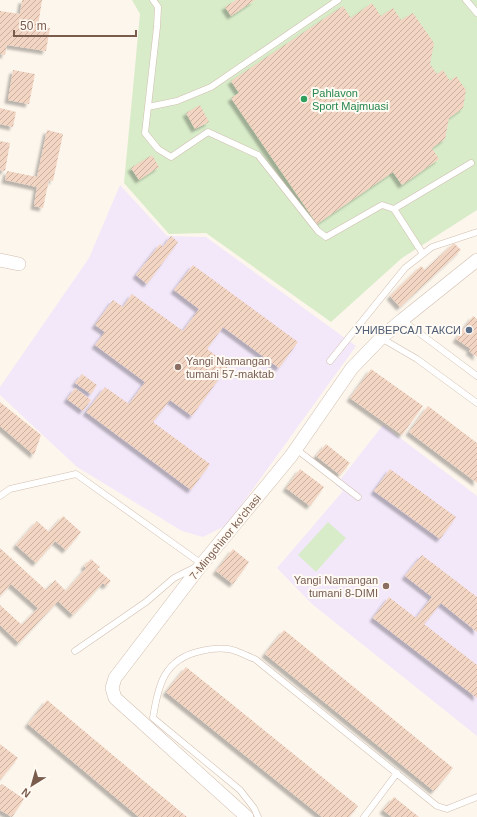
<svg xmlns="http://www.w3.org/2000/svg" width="477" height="817" font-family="Helvetica,sans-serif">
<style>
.education{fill:#f3e8fa}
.pitch{fill:#d8ecc9}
.building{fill:url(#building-hatch);filter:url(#shadow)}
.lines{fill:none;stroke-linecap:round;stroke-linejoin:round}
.service-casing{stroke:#d1beb0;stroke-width:7}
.minor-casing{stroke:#d1beb0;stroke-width:14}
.service{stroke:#fff;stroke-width:6}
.minor{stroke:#fff;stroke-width:13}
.leisure-dot{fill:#2e9e5b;stroke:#fffaf3;stroke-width:1.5}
.service-dot{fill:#5c6f8a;stroke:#fffaf3;stroke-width:1.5}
.education-dot{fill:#8d6e63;stroke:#fffaf3;stroke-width:1.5}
.labels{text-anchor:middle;stroke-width:4;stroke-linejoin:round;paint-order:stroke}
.leisure-label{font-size:11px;fill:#27864d;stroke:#fffaf3;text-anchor:start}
.service-label{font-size:11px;fill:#4e5e75;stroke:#fffaf3;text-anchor:end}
.education-label{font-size:11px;fill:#785e54;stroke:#fffaf3;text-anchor:start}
.street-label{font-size:11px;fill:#7a5c4d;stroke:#fffaf3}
</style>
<defs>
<pattern id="building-hatch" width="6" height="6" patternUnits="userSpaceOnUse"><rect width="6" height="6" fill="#f3d5c3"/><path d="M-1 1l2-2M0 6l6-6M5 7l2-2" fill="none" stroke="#cab0a1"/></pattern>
<filter id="shadow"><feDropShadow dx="-3.5" dy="3.5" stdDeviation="1" flood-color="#0004"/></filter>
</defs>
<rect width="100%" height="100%" fill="#fdf6ec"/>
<path class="education" d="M120,185L167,236L206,237L356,346L227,525L203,537L182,531L77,467L0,395V387L89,258Z
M383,425L477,496V736L312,604L277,568L343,491L336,485Z"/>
<path class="pitch" d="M132,0H477V210L402,258L331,322L206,233L169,234L124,183L140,14Z
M328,522L346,538L316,572L298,555Z"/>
<path class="building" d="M22,0H42L38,26L50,28L46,51L7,45L5,55L0,54V11L20,14Z
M236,0H255L231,16L225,7Z
M372,3L381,16L393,8L401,20L413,13L434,43L430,64L437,74L443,70L450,81L456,76L466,90L463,108L449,118L445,139L432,148L439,159L402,185L393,172L317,224L231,98L239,93L231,81L343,6L351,18Z
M13,70L35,74L29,104L8,100Z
M200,105L209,122L195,129L186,113Z
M0,108L16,112L13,127L0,124Z
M47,130L63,134L53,181L49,180L43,208L34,206L37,187L5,180L7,171L37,177Z
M0,141L10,143L5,171L0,170Z
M152,155L159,167L139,180L131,168Z
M171,236L178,242L147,284L136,275L160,244L163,247Z
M454,243L461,250L400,307L390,296L421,266L425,270Z
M193,265L298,342L279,368L223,327L207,349L229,365L192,416L170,400L153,422L210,464L191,490L86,412L105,387L129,404L145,382L95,345L105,332L95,325L113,300L123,307L132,294L183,331L199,309L174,290Z
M473,316L477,319V357L469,351L471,349L456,339Z
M371,369L423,406L402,435L350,398Z
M82,374L97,385L91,394L75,383Z
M75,388L91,400L83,411L67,399Z
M0,402L41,435L34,455L0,426Z
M428,406L477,443V483L409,432Z
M326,444L350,463L340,475L316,456Z
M300,469L324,487L310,506L286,488Z
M390,469L456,517L440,539L374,491Z
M63,516L81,532L66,550L55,541L36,563L16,545L37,521L49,532Z
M0,548L46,590L55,580L66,591L86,568L84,566L91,559L100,567L97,569L111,581L106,586L103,583L73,615L58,601L19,643L0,625V605L22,625L38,608L11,584L0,596Z
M233,549L249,562L233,584L216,571Z
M422,555L477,597V632L441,603L424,624L477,665V698L373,618L389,597L416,618L432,597L405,576Z
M284,630L453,768L434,791L265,654Z
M186,667L358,806L349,817H322L166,692Z
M47,700L187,817H139L28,724Z
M0,744L18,758L0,780Z
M2,784L24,799L12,817L0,810V786Z
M394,797L419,817H392L383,810Z"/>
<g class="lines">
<defs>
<path id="service" d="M153,0L158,7L157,27L145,133L158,149L171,157L208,132L258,155L318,231L326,237L382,205L394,209
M466,0L477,13
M148,107L177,101L211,87L338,0
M423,254L394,209L471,163
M402,320L477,376
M381,338L417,359L477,403
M330,361L405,268L432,247L477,232
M296,449L358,497
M0,496L10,489L76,474L202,564L174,578L146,602L75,651
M258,817L254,808L240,790L153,718C158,685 164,659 201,651C209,649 220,648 228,649C237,650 246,656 255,659L437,806L447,809L477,797
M364,817L397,773"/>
<path id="minor" d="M0,260L19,264
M247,817L115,698L112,688L115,678L202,564L291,456L352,368L381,338L402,320L477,260"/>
</defs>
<use href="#service" class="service-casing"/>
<use href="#minor" class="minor-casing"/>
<use href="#service" class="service"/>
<use href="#minor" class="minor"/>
</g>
<circle class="leisure-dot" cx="304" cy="99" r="4"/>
<circle class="service-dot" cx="469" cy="330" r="4"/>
<g class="education-dot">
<circle cx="178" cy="367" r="4"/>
<circle cx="386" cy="586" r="4"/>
</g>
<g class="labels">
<g class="leisure-label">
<text x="312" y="97">Pahlavon<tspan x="312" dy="13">Sport Majmuasi</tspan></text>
</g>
<g class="service-label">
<text x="461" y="334">УНИВЕРСАЛ ТАКСИ</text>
</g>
<g class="education-label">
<text x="186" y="365">Yangi Namangan<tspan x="186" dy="13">tumani 57-maktab</tspan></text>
<text x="378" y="584" text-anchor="end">Yangi Namangan<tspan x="378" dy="13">tumani 8-DIMI</tspan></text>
</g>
<g class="street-label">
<text transform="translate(225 537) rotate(-51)" y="4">7-Mingchinor ko'chasi</text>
</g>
</g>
<g transform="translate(32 785) rotate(217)" stroke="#fffaf3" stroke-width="3" paint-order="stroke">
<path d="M0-3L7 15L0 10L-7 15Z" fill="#7a5c4d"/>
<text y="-6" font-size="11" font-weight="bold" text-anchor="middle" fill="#7a5c4d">N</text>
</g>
<path d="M14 30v6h122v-6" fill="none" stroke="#7a5c4d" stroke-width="2"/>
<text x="20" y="30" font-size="12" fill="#7a5c4d" stroke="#fffaf3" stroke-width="3" paint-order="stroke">50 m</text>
</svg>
